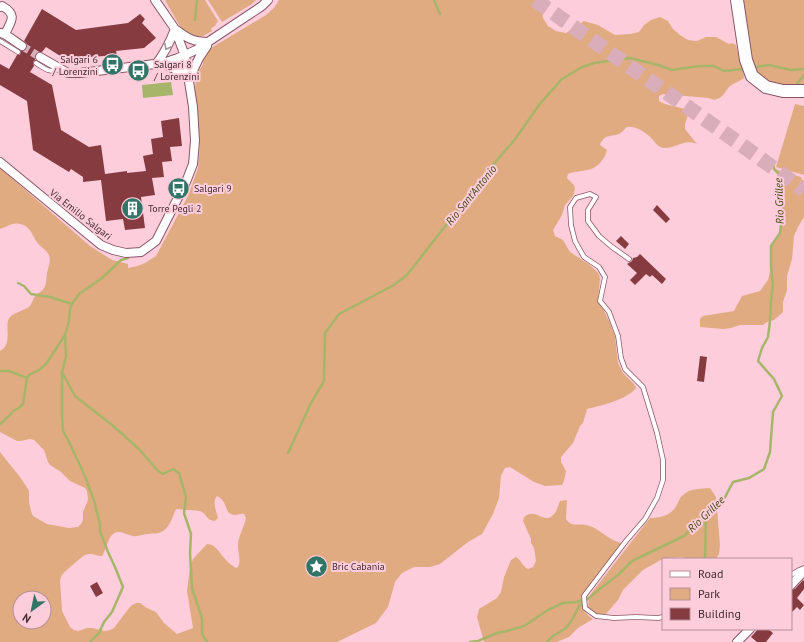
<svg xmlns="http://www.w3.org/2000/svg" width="804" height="642" font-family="'PT Sans',sans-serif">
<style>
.green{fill:#e1ab82;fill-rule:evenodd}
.water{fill:#a6b569}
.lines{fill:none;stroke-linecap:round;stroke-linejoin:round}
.stream{stroke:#a6b569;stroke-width:2.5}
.building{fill:#853b40}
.street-tunnel{stroke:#d9adba;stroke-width:8;stroke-dasharray:8 4;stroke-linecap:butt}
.highway-tunnel{stroke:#d9adba;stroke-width:15;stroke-dasharray:15 8;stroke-linecap:butt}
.lane-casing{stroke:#895566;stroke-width:5.5}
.street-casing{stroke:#895566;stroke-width:10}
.secondary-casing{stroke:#895566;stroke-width:14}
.lane{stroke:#fff;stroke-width:4}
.street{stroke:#fff;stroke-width:8}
.secondary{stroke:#fff;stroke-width:12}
.oneway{stroke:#a19699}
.labels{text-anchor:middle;stroke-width:4;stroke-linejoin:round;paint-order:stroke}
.poi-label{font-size:10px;fill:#432c33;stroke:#fecddc;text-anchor:start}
.street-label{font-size:10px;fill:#432c33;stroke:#fecddc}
.water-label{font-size:11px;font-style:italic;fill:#424b12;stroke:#fecddc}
</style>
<rect width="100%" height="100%" fill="#fecddc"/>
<path class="green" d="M165,0H205L218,21L215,26L211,28L212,31L203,36L197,37L192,36L182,30Z
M208,0H256L252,4L222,22Z
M279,0H546L542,9L543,18L548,26L556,31L566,33L584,21L598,25L615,35L630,34L639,32L644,25L651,20L660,17L668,21L673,29L680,35L688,40L697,41L706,37H716L729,44L732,43L736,45C738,56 744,68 744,78C740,81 732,84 729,87C723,94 725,96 715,100L708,98L663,94L659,96V101L665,104L685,109L688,115L685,124V129L697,144C685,138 675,149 663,148C657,147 654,140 649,136C643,131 635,126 627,127C624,129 622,133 619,134C610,137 604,134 600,145L607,150C605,159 597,169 587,170C580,172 574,171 568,174L567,178L574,185L575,189L573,196L565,205L562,215L553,230L555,236L563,240L570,252L590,265L599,274L600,279L598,299L610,323L615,337L618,363L623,373L634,384L636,388C626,400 603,405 587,409L583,423L580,426L573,443L561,457V462L566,471L564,481L562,485L545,486L534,482L510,467L505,468L501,476L499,498L493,514L482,534L468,542L440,564L430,567H414L402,573L395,582L388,607L376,623L337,642H0V452L20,477L28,489L29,491V502L31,511L33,516L47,524L69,528L78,527L81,524L83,520V512L88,500L87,491L85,488L70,481L61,472L50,465L48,462L44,450L34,440L30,439L21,441H17L0,432V351C14,343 3,325 10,317C15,312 23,311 29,307C32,304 33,299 35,296C37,293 42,292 44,288C47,283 46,278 47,273C49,264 53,257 45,250C42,247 39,245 36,241C32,234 30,226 20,224C13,222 7,227 0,229V168L90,246L112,260L128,264V268L137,266L145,263L156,256L188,196L198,168L200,146L198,113L195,90L196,76L203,64V58L211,48L266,15L274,8ZM217,496C229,502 223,513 234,515C238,515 240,513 244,514L246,518C244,528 238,536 238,546C238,553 242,562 237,568C223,563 219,544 207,544L193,559L190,567L187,591L193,628L177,634L164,623L156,612L147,608L140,603H136L132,605L129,608L114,628L110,630L105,631L92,628H87L78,631L74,630L70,627L62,611L60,580C61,577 61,576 63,574C65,571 83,556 85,555C91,552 96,556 102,556C106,550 108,538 113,534C119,529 126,535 133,536C138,537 144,534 149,534C152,533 155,534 158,533C169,531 172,518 176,509C181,510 200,510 202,512C208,516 206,520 215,521L218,518C216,510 212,502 217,496ZM20,598H44V622H20Z
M743,0H804V85L773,84L762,77L755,69L752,58Z
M795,104L804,106V175L776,167Z
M774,169L801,177L804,183V217L798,227L794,236L792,259L787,276V290L783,302V312L774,320L767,322L763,325H740L731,328L723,329L700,327V319L703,316L734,311L736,307L742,296L760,291L768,280L771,267V246L779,236L782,217L779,174Z
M710,488L716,497L720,545L719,554L716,559H688L682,557L664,558L643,570L623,590L618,600L605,615L597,614L588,607L589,597L593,591L650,518C659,518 669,516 675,508C678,504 679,498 683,495C690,488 701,489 710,488Z
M567,500L566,519C573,528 577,523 586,525C596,527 603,534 611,539C614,541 619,542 623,544L581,597C581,607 584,613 593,619L578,628L569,637L557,642H484L477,617L479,609L497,598L501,592L504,577L511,560L516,557C522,561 521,565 528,569L533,567L536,561L534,548L531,543V539L523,521L524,517C537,507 543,525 553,515C557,512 558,505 560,501Z"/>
<path class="water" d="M171,82L173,95L143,98L142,85Z"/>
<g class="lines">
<path class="stream" d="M434,0L440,14
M195,20L197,0
M756,67L769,65L791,70L804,69
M796,85L804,75
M18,283L24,286L31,294L50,297L72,304
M65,335L66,357L62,372V416L63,431L69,442L85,476L94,501L100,524V531L108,552L115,567L123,587L112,612L104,622L99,633L90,642
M0,371H9L27,378
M62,372L75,396L112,425L139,449L158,471L163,474L173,469L179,473L186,497L184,513L191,534L190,553L192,588L202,618V634L207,642
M0,424L10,415L13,411L19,408L23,404L27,378L29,375L39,370L46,364L65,335L69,321L70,309L72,304L79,294L102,278L121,260L128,258
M288,453L310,405L324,381L325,333L339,314L394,285L407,275L492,166L516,138L539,105L562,79L582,67L594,63L630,58L658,65L672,70L699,66H714L724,71L742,69
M705,559L706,514
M470,642L478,641L497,633L507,631L524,626L548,610L563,603L577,602L584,599
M547,642L553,636L566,628L572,620L579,606L601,588L618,575L632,561L684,536L711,509L723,501L733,482L749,478L764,469L770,452L773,412L782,396L774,379L758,361L762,348L768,337L770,321L771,301L773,284L771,267V246L780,233L782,217L779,174L774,169L773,163"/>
</g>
<path class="building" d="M42,9L76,30L128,23L140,14L145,19L142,23L156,38L144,48L116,51L117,55L65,59L46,47L42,52H40L35,54V60L33,62L34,66L30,72L52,85L61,130L89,147L101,145L105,174L127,171V173L146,171L143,156L153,154L151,139L163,137L161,121L179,118L182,146L170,147L172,161L162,162L164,177L152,178L155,195L141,197L145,228L125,230L123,219L106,221L101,180L83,182V177L71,169L69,172L33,150L27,101L0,85V64L9,69L17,55H20L21,51L26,49L27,47V44L24,41Z
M657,205L670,219L666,223L653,210Z
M621,236L629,244L625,249L616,241Z
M640,254L666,279L662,284L652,275L650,277L646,274L635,285L630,280L637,273L627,264L632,261L633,258L637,257Z
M700,356L707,357L704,382L697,381Z
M803,580L804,581V589L797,598L804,605L800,610L797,607L791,613V590L795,589Z
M97,582L103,593L96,597L90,586Z
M758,629H768L773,633L766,642H757L751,637Z"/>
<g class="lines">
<path class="street-tunnel" d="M22,46L40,57"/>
<path class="highway-tunnel" d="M535,0L743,146L804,190"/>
<defs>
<path id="lane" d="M0,41L18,52
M36,63C44,68 50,74 60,69
M629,259L612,247L599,236L588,221V210L596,197L590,194L576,198L570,207L571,225L575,241L584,257L599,267L605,277L600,301L609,312L618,336L621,358L625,369L643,387L657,433L663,460V480L657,498L645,519L626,541L584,596L585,608L596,616L614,618L636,617L658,618L663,617
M791,575L799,570L804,568"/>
<path id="street" d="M0,7L2,6C18,15 11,21 5,34
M175,29C187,38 193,42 208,42
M1,33C6,34 16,42 22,46
M40,57L68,73H80L163,63L178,58L196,50L262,6L268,0
M163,63L178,71L189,80
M156,64C165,53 170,42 175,29
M189,79L199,58L207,46
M0,162L101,245L113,250L126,253L141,252L156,241L186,182L193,164L195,141L193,107L185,56L175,29L155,0
M791,585L804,571
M737,642L750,629"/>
<path id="secondary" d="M737,0L746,60L752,76L766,87L783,91H804"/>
</defs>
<use href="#lane" class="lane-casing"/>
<use href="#street" class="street-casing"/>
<use href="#secondary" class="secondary-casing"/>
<use href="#lane" class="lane"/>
<use href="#street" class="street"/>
<use href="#secondary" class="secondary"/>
</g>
<defs><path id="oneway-chevron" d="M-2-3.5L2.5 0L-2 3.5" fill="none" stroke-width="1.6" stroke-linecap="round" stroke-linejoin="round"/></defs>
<use class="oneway" href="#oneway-chevron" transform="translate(167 47) rotate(119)"/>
<defs>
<symbol id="bus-disc" viewBox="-11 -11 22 22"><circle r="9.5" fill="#317567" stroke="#fecddc"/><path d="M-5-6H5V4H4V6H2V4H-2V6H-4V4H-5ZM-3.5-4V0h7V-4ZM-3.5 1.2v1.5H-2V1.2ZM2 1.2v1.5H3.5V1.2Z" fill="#fff"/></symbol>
<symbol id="building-disc" viewBox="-11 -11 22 22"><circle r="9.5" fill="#317567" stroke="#fecddc"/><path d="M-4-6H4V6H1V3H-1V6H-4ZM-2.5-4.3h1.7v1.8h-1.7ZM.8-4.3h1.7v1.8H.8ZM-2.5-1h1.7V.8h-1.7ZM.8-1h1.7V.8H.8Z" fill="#fff"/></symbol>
<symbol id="sight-disc" viewBox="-11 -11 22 22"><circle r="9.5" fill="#317567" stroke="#fecddc"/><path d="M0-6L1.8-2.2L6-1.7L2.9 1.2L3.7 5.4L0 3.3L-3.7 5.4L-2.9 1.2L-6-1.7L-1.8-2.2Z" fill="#fff"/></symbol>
</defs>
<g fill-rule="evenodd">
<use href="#bus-disc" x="100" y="52" width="25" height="25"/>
<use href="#bus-disc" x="126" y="58" width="25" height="25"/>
<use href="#bus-disc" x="166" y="176" width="25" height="25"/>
<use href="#building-disc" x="120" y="196" width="25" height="25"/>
<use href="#sight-disc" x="304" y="554" width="25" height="25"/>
</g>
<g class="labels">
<g class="poi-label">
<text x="98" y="63" text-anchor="end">Salgari 6<tspan x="98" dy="12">/ Lorenzini</tspan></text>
<text x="154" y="68">Salgari 8<tspan x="154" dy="12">/ Lorenzini</tspan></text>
<text x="194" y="192">Salgari 9</text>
<text x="148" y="212">Torre Pegli 2</text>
<text x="332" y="570">Bric Cabania</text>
</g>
<g class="street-label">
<text transform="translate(81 214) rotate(38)" y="4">Via Emilio Salgari</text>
</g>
<g class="water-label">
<text transform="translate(471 195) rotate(-51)" y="4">Rio Sant'Antonio</text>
<text transform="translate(779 201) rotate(-92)" y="4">Rio Grillee</text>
<text transform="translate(706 514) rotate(-44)" y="4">Rio Grillee</text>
</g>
</g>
<rect x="662" y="558" width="130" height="72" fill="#fecddc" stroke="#b38d98"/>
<rect x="670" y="571" width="20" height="6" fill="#ffffff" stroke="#b38d98"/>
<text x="698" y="578" font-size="12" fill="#432c33">Road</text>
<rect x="670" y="588" width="20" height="12" fill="#e1ab82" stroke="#b38d98"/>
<text x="698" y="598" font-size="12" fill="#432c33">Park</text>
<rect x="670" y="608" width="20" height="12" fill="#853b40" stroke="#b38d98"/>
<text x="698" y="618" font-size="12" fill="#432c33">Building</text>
<g transform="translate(32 610) rotate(213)"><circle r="19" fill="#fecddc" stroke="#b38d98"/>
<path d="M0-3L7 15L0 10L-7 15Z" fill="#317567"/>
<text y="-6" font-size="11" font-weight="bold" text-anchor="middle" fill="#432c33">N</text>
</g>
</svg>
